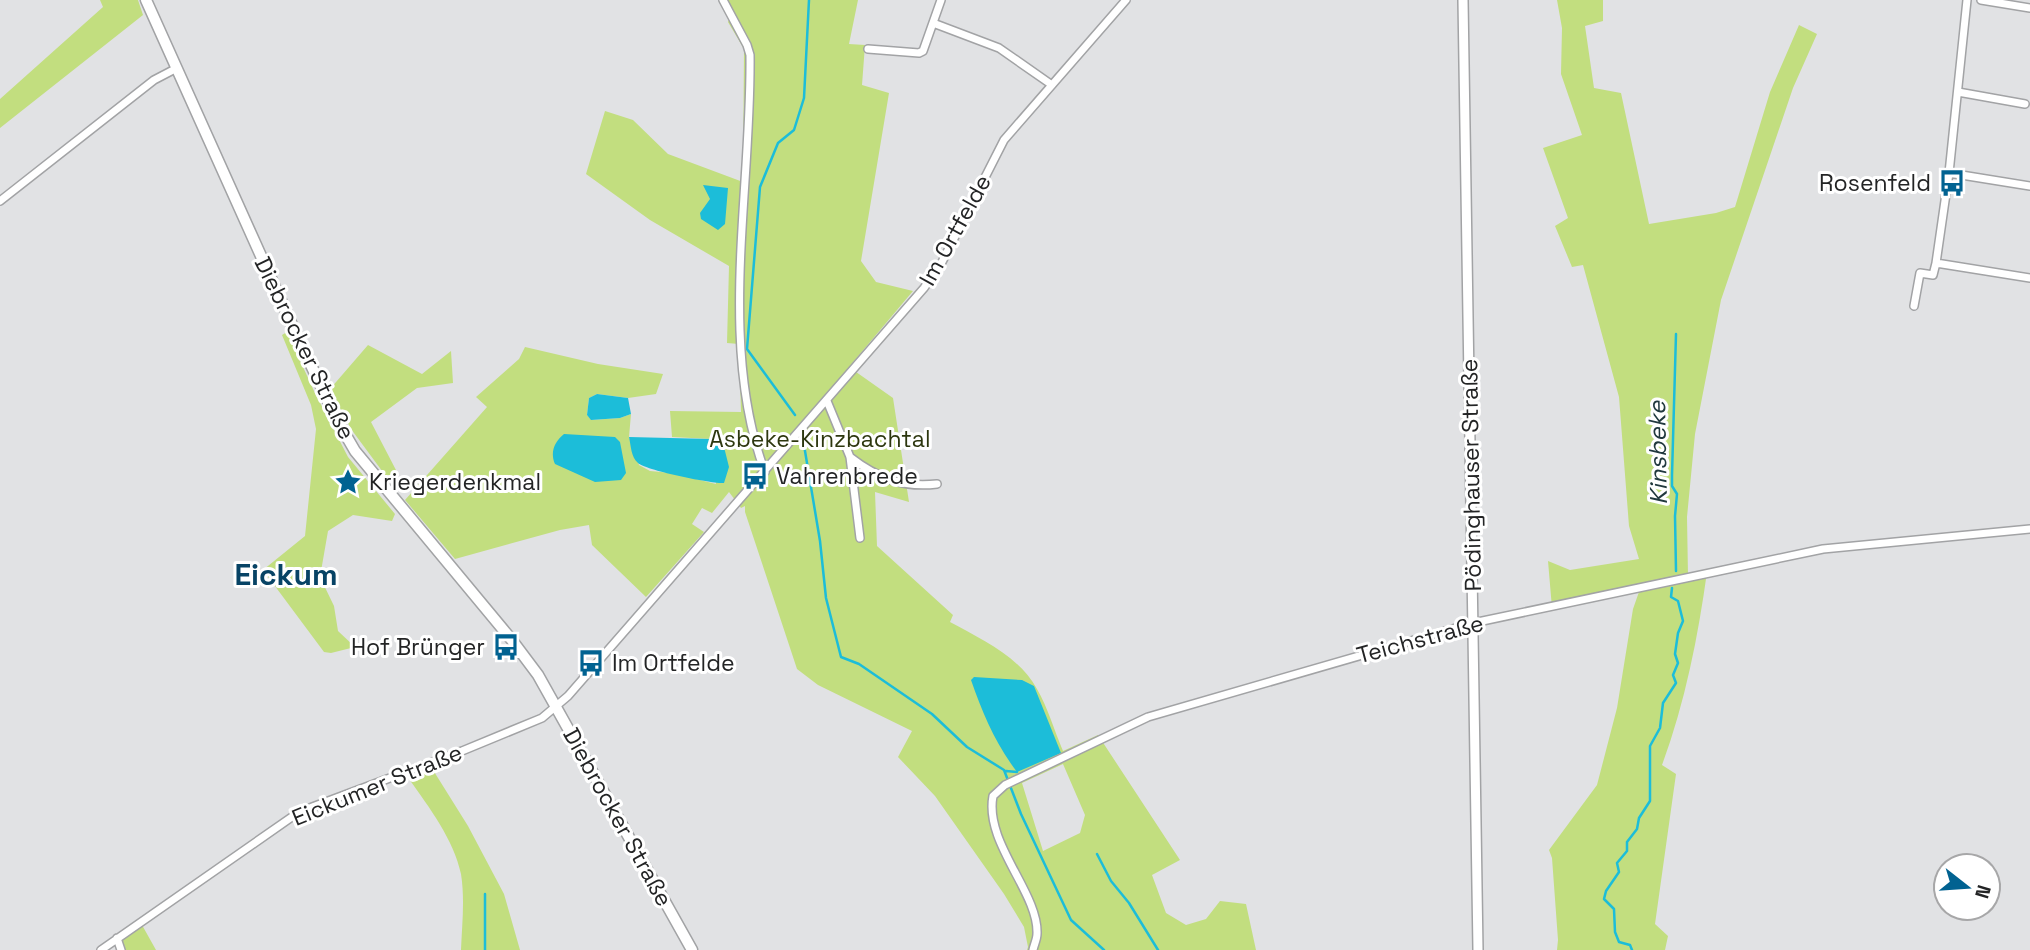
<svg xmlns="http://www.w3.org/2000/svg" width="2030" height="950" font-family="'Space Grotesk',sans-serif">
<style>
.green{fill:#c2de7f;fill-rule:evenodd}
.water{fill:#1cbdd9}
.lines{fill:none;stroke-linecap:round;stroke-linejoin:round}
.stream{stroke:#1cbdd9;stroke-width:2.5}
.minor-casing{stroke:#a2a3a5;stroke-width:10}
.tertiary-casing{stroke:#a2a3a5;stroke-width:12}
.secondary-casing{stroke:#a2a3a5;stroke-width:13}
.minor{stroke:#fff;stroke-width:7}
.tertiary{stroke:#fff;stroke-width:9}
.secondary{stroke:#fff;stroke-width:10}
.labels{text-anchor:middle;stroke-width:6;stroke-linejoin:round;paint-order:stroke}
.poi-label{font-size:23px;fill:#232425;stroke:#fff;text-anchor:start}
.street-label{font-size:23px;fill:#232425;stroke:#fff}
.park-label{font-size:23px;fill:#2d370f;stroke:#fff}
.water-label{font-size:24px;font-style:italic;fill:#21393e;stroke:#fff}
.district-label{font-size:30px;font-weight:bold;fill:#074365;stroke:#fff}
</style>
<rect width="100%" height="100%" fill="#e1e2e4"/>
<path class="green" d="M100,0H138L143,15L0,128V99L103,7Z
M725,0H858L849,44L865,45L862,85L889,93L861,261L876,282L913,291L849,367L893,398L909,502L875,492L877,546L953,615L950,622C981,639 1019,656 1037,689C1048,708 1054,730 1063,751L1098,735L1180,860L1152,875L1166,913L1186,925L1206,919L1220,901L1246,904L1256,950H1027L1028,947L1024,927L1004,894L935,796L898,757L912,731L818,685L797,669L745,512V506L741,508L729,492L712,513L702,508L692,524L704,532L646,597L592,545L589,525L560,530L455,559L405,500L487,407L476,397L519,359L525,347L598,364L663,374L656,394L628,398L597,394L589,398L587,415L592,420L620,418L631,414L629,437L639,465L650,471L672,473L716,484L711,439L672,437L670,411L741,412L739,344L727,343L729,266L650,220L586,174L605,111L633,120L668,154L743,182L744,49L728,22L731,15ZM1063,764L1085,815L1080,833L1043,851L1022,783Z
M1557,0H1603V21L1585,26L1594,88L1621,93L1649,224L1716,213L1735,207L1770,92L1799,25L1817,34L1793,88L1721,300L1695,434L1687,517L1688,576L1707,572C1698,637 1685,703 1662,765L1676,774L1655,924L1668,936L1665,950H1557L1558,940L1552,858L1549,850L1597,785L1617,708L1633,609L1640,589L1552,608L1548,561L1570,570L1639,559L1629,526L1619,397L1583,265L1572,267L1555,226L1568,218L1543,148L1582,135L1561,74L1562,28Z
M287,332L314,391L348,457L395,514L392,521L353,515L328,531L320,577L334,606L338,631L355,647L331,653L324,652L263,570L305,536L316,429L311,405L282,335Z
M368,345L422,374L451,351L453,383L417,388L371,422L397,472L388,479L351,429L330,389Z
M433,770L468,826L504,894L520,950H461C462,925 465,899 461,874C454,840 429,807 409,779Z
M142,925L156,950H125L121,940Z"/>
<path class="water" d="M703,185L728,188L725,224L718,230L701,219L700,213L710,199Z
M597,394L628,398L631,414L620,418L591,420L587,415L589,398Z
M564,434L615,437L620,442L626,473L621,480L595,482L555,464C550,453 554,442 564,434Z
M629,437L711,439L723,443L729,467L724,483C712,484 645,470 638,463C631,457 631,446 629,437Z
M974,677L1022,680L1034,686L1061,753L1017,772C995,743 983,714 971,680Z"/>
<g class="lines">
<path class="stream" d="M1676,334L1672,475V486L1677,494L1675,516L1676,571
M795,415L747,349L760,187L778,143L794,130L804,98L809,0
M804,445L820,541L826,598L841,657L859,664L932,714L967,747L1004,770L1021,814L1071,920L1104,950
M1006,771L1017,772
M1097,854L1111,881L1129,903L1158,950
M485,894V950
M1632,950L1630,945L1619,942L1615,932L1614,909L1604,899L1606,891L1619,872L1617,863L1627,851V842L1637,829L1639,818L1650,801V746L1660,728L1663,703L1676,683L1673,675L1678,663L1675,654L1678,633L1683,621L1678,601L1671,597L1672,588"/>
<defs>
<path id="minor" d="M723,0L747,45L750,55C752,189 717,344 765,472
M1967,0L1949,173L1936,263L2030,278
M1981,0L2030,8
M933,23L999,48L1052,85
M868,49L919,53L923,51L941,0
M1958,92L2025,104
M1949,173L2030,186
M0,201L154,80L177,68
M1914,306L1920,273L1933,275L1936,263
M827,401L850,457L860,538
M850,457C877,478 903,488 937,484
M117,938L121,950
M101,950L299,812L462,751L542,718L568,696L924,288L942,262L1004,140L1126,0
M1033,950C1034,945 1037,939 1037,934C1039,893 984,843 993,796L1005,785L1148,717L1473,623L1823,549L2030,529"/>
<path id="tertiary" d="M1463,0L1478,950"/>
<path id="secondary" d="M146,0L292,325L337,420L355,451L511,639L538,675L692,950"/>
</defs>
<use href="#minor" class="minor-casing"/>
<use href="#tertiary" class="tertiary-casing"/>
<use href="#secondary" class="secondary-casing"/>
<use href="#minor" class="minor"/>
<use href="#tertiary" class="tertiary"/>
<use href="#secondary" class="secondary"/>
</g>
<defs>
<symbol id="bus-bare" viewBox="-9 -9 18 18"><path d="M-5-6H5V4H4V6H2V4H-2V6H-4V4H-5ZM-3.5-4V0h7V-4ZM-3.5 1.2v1.5H-2V1.2ZM2 1.2v1.5H3.5V1.2Z" fill="#016291" stroke="#fff" stroke-width="2.5" paint-order="stroke"/></symbol>
<symbol id="sight-bare" viewBox="-9 -9 18 18"><path d="M0-6L1.8-2.2L6-1.7L2.9 1.2L3.7 5.4L0 3.3L-3.7 5.4L-2.9 1.2L-6-1.7L-1.8-2.2Z" fill="#016291" stroke="#fff" stroke-width="2.5" paint-order="stroke"/></symbol>
</defs>
<g fill-rule="evenodd">
<use href="#bus-bare" x="1933" y="164" width="38" height="38"/>
<use href="#bus-bare" x="736" y="457" width="38" height="38"/>
<use href="#sight-bare" x="329" y="463" width="38" height="38"/>
<use href="#bus-bare" x="487" y="628" width="38" height="38"/>
<use href="#bus-bare" x="572" y="644" width="38" height="38"/>
</g>
<g class="labels">
<g class="poi-label">
<text x="1931" y="191" text-anchor="end">Rosenfeld</text>
<text x="776" y="484">Vahrenbrede</text>
<text x="369" y="490">Kriegerdenkmal</text>
<text x="485" y="655" text-anchor="end">Hof Brünger</text>
<text x="612" y="671">Im Ortfelde</text>
</g>
<g class="street-label">
<text transform="translate(955 230) rotate(-61)" y="8">Im Ortfelde</text>
<text transform="translate(305 348) rotate(64)" y="8">Diebrocker Straße</text>
<text transform="translate(1471 475) rotate(-91)" y="8">Pödinghauser Straße</text>
<text transform="translate(1420 639) rotate(-15)" y="8">Teichstraße</text>
<text transform="translate(377 785) rotate(-22)" y="8">Eickumer Straße</text>
<text transform="translate(618 817) rotate(61)" y="8">Diebrocker Straße</text>
</g>
<g class="park-label">
<text x="820" y="447">Asbeke-Kinzbachtal</text>
</g>
<g class="water-label">
<text transform="translate(1658 453) rotate(-91)" y="8">Kinsbeke</text>
</g>
<g class="district-label">
<text x="286" y="585">Eickum</text>
</g>
</g>
<g transform="translate(1967 887) rotate(107)"><circle r="33" fill="#ffffff" stroke="#a7a7a8" stroke-width="2"/>
<path d="M0-5L12 26L0 18L-12 26Z" fill="#016291"/>
<text y="-10" font-size="19" font-weight="bold" text-anchor="middle" fill="#232425">N</text>
</g>
</svg>
